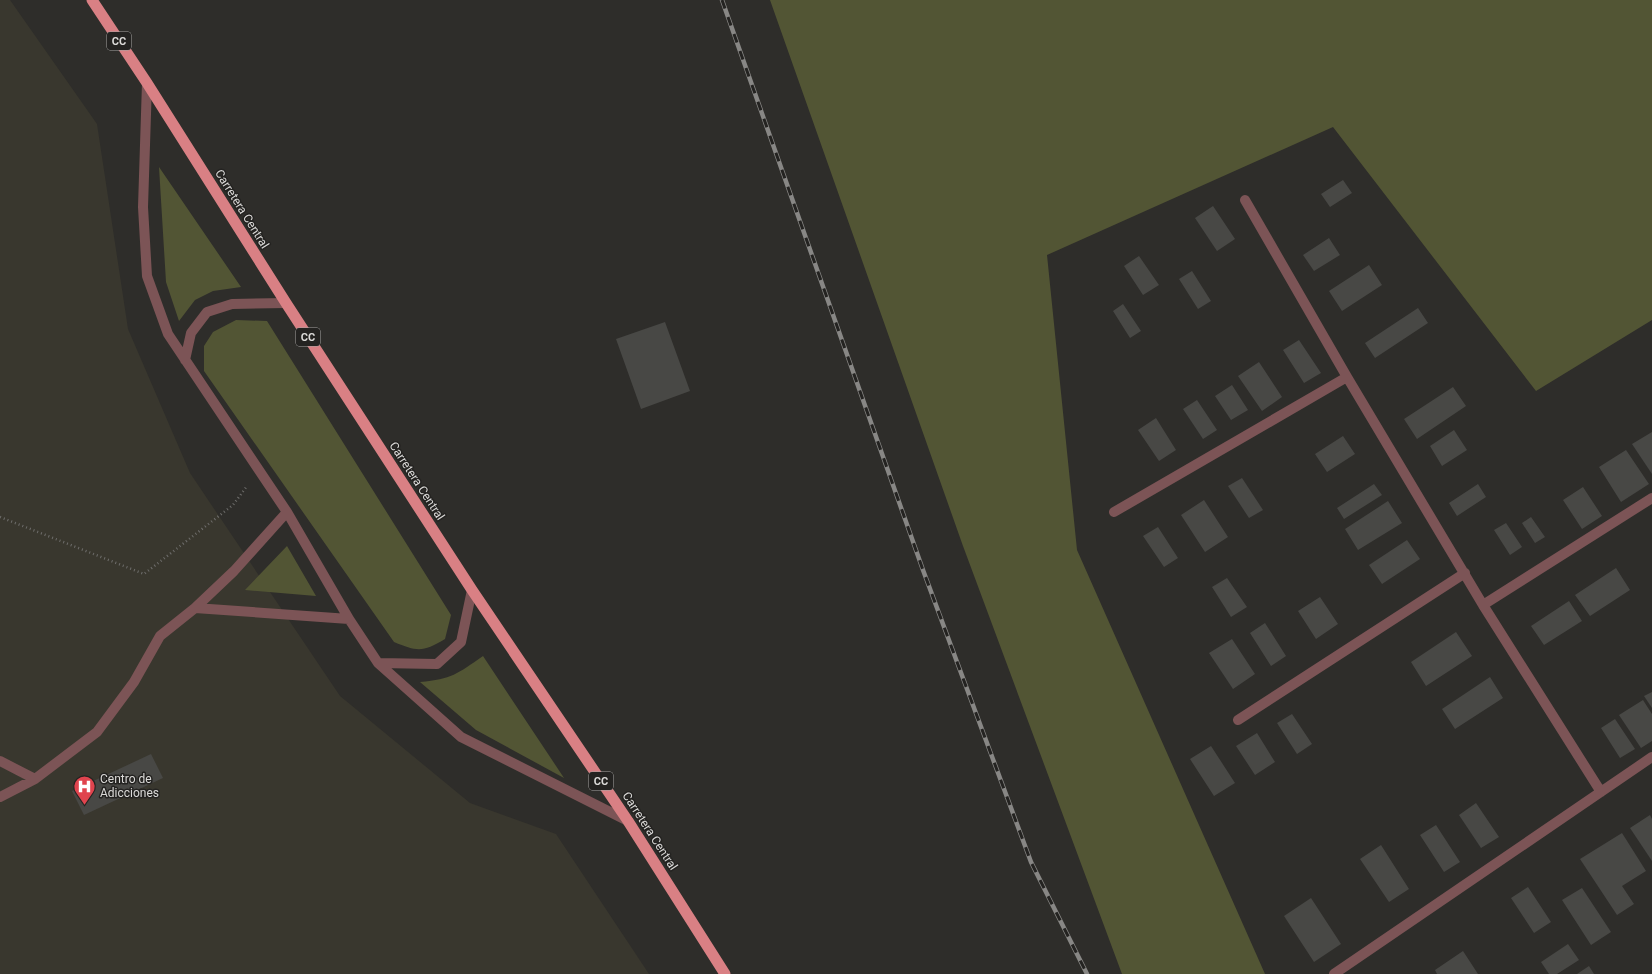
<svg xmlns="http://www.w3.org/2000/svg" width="1652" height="974" font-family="Roboto,sans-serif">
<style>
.built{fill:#39372e}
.green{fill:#525534}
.building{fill:#484845}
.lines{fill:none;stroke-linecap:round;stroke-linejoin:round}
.path{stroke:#6f6e6c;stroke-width:2.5;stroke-dasharray:1 3;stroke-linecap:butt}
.service{stroke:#7c5456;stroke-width:10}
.minor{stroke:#7c5456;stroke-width:10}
.trunk{stroke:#d98084;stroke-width:11}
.rail-casing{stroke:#888785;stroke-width:4.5}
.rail{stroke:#242321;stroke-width:3;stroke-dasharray:9;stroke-linecap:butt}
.labels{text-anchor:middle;stroke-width:3;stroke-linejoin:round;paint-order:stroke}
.shield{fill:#242321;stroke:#a4a3a1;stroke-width:1}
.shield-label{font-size:11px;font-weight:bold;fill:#dbdad8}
.street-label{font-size:12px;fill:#dbdad8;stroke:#242321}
.poi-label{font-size:12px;fill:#dbdad8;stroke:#242321;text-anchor:start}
</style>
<rect width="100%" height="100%" fill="#2e2d2a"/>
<path class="built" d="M0,0H10L97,124L128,329L190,473L340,696L470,803L556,834L649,974H0Z"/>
<path class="green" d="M770,0H1652V320L1536,391L1333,127L1047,255L1077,550L1265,974H1122L963,546Z
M159,167L241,287L213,291L195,300L179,321L166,282Z
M236,320L267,321L451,615L445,639C423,652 418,652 394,642L204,371V346L213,332Z
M287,546L316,596L245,590Z
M483,656L564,778L476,730L420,682C452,679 457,674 483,656Z"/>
<path class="building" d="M1343,180L1352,193L1330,207L1321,194Z
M1213,206L1235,239L1217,251L1195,218Z
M1329,238L1340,255L1314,271L1303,255Z
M1139,256L1159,285L1143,295L1124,266Z
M1369,265L1382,285L1342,311L1329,291Z
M1192,271L1211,301L1198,309L1179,279Z
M1123,304L1141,331L1130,338L1113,311Z
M1418,308L1428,323L1375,358L1365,343Z
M665,322L690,391L641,409L616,339Z
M1299,340L1321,373L1304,383L1283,350Z
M1259,362L1282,397L1262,411L1238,376Z
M1232,385L1248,410L1231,420L1215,396Z
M1453,387L1466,406L1417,439L1404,419Z
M1197,400L1217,430L1203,439L1183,409Z
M1156,418L1176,450L1159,461L1138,430Z
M1454,430L1467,450L1442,466L1430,446Z
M1652,432V474L1632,444Z
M1343,436L1355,454L1327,472L1315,454Z
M1626,450L1649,484L1621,502L1599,467Z
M1242,478L1263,510L1249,518L1228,486Z
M1374,484L1382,495L1344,519L1337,508Z
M1478,484L1486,497L1457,516L1449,503Z
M1583,487L1602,516L1582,529L1563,500Z
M1204,500L1228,537L1205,552L1181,515Z
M1388,501L1402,523L1358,550L1345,529Z
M1531,517L1545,537L1535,543L1522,523Z
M1506,523L1522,547L1510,555L1494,530Z
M1158,527L1178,558L1164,567L1143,536Z
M1407,540L1420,559L1382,584L1369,565Z
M1616,568L1630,590L1590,616L1575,595Z
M1227,578L1247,607L1231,617L1212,587Z
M1320,597L1338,624L1316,639L1298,611Z
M1569,601L1582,621L1544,645L1531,626Z
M1265,623L1286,656L1271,666L1250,633Z
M1456,632L1472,656L1426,686L1411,662Z
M1232,639L1255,674L1233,689L1209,653Z
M1490,677L1503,698L1455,729L1442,709Z
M1652,692V708L1644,696Z
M1643,700L1652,714V741L1641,748L1619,715Z
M1292,714L1312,744L1297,754L1277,723Z
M1615,719L1635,749L1620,758L1601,728Z
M1257,733L1275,762L1255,775L1236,746Z
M1211,746L1235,783L1214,796L1190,759Z
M151,754L163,778L84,815L72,791Z
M1476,803L1499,837L1481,848L1459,815Z
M1650,815L1652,819V861L1630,828Z
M1436,825L1460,862L1444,872L1420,835Z
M1622,833L1646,871L1622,886L1634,904L1617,915L1580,859Z
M1381,845L1409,889L1389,902L1360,859Z
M1528,887L1551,922L1534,933L1511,898Z
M1582,888L1611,932L1591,945L1562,900Z
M1311,898L1341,944L1314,962L1284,916Z
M1568,944L1579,960L1557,974H1549L1541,962Z
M1463,951L1478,974H1437L1435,970Z
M1589,966L1594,974H1577Z"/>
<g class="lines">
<path class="path" d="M0,517L144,574L233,505L247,486"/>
<path class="service" d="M147,83L143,207L147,276L168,334L287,512L349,619L378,663L461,737L628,821
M185,360L191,333L207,312L232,304L286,303
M195,608L234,571L287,512
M378,663L437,664L461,642L472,590
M0,761L35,779
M0,797L35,779L97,732L134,682L160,636L195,608L349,619"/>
<path class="minor" d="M1245,200L1347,377L1483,605L1601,792
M1114,512L1347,377
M1483,605L1652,498
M1238,720L1465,573
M1334,974L1652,757"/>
<path class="trunk" d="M92,0L147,83L286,303L472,590L628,821L725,974"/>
<defs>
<path id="rail" d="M722,0L923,570L1031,862L1087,974"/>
</defs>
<use href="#rail" class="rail-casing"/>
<use href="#rail" class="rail"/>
</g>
<defs>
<symbol id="hospital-pin" viewBox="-11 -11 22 30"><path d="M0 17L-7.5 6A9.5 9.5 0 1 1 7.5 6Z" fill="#e0444e" stroke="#242321"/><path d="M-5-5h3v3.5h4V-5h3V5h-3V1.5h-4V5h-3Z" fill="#fff"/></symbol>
</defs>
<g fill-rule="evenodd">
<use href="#hospital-pin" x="72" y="774" width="25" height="34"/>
</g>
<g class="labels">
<g class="shield">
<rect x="107" y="32" width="24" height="18" rx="3"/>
<rect x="296" y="328" width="24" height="18" rx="3"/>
<rect x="589" y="772" width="24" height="18" rx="3"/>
</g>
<g class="shield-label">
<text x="119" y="45">CC</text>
<text x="308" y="341">CC</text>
<text x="601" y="785">CC</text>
</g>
<g class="street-label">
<text transform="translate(242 209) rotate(58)" y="4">Carretera Central</text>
<text transform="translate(417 481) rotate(57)" y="4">Carretera Central</text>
<text transform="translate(650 831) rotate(57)" y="4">Carretera Central</text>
</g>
<g class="poi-label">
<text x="100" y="783">Centro de<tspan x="100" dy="14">Adicciones</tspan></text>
</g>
</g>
</svg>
